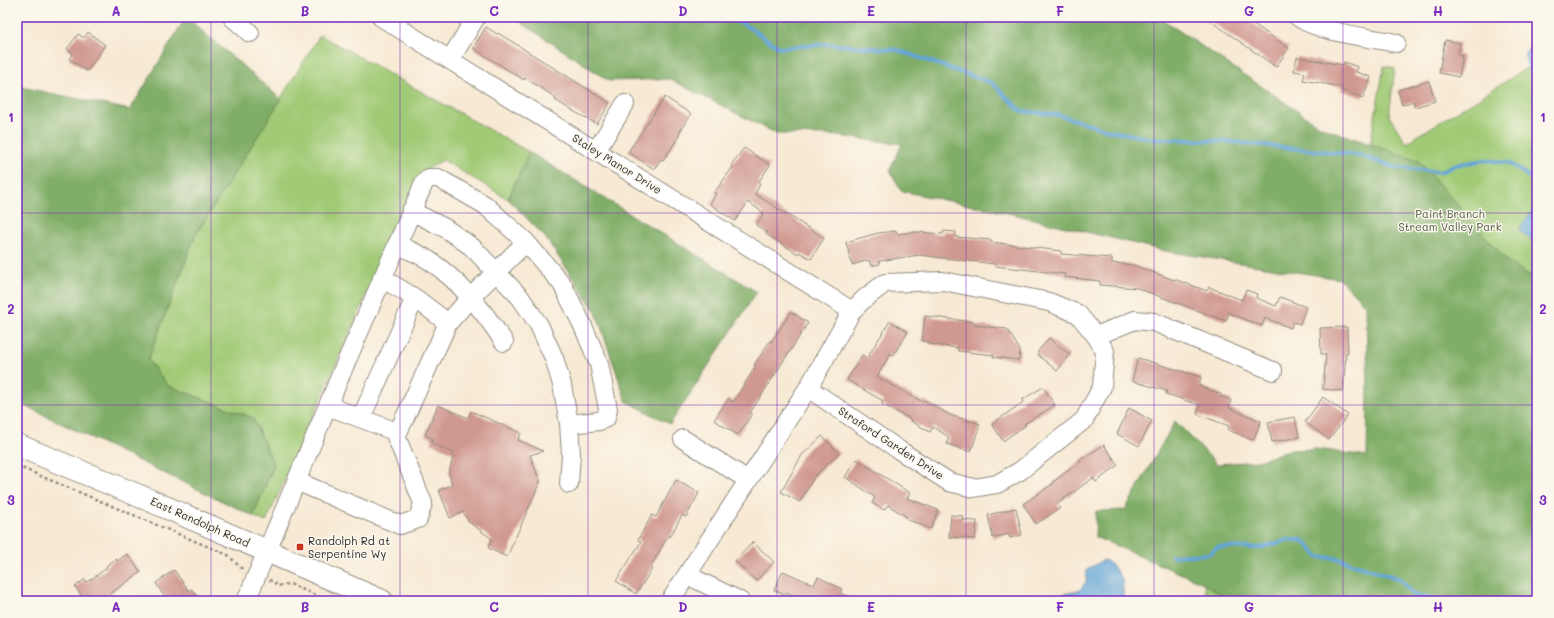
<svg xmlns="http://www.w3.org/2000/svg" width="1554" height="618" font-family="Mali,sans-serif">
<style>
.green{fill:#a0ca76;stroke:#667a50}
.forest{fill:#80ae67;stroke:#566c49}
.water{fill:#62a4d6;stroke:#466880}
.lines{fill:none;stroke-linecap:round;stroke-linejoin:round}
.stream{stroke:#62a4d6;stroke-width:4}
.building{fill:#d09990}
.minor-casing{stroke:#918a7f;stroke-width:20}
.major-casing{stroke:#918a7f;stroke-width:24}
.path{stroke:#918a7f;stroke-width:2.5;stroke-dasharray:3 3;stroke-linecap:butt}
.minor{stroke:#fff;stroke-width:18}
.major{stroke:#fff;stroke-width:22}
.grid{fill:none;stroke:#7b2cbf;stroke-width:1;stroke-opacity:0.55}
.poi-dot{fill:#c8321e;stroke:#fbf7ec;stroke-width:1.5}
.labels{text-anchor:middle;stroke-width:3;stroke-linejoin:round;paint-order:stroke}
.street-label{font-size:11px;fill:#2b2b2b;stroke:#fbf7ec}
.park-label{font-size:11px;fill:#4e5b42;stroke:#fbf7ec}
.poi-label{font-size:11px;fill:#2b2b2b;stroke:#fbf7ec;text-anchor:start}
.neatline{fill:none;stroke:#7b2cbf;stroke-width:1.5}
.grid-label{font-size:13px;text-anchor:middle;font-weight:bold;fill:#7b2cbf}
</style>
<rect width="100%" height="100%" fill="#fbf7ec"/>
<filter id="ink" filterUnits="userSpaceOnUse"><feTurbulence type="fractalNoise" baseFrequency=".025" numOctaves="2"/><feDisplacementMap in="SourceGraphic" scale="8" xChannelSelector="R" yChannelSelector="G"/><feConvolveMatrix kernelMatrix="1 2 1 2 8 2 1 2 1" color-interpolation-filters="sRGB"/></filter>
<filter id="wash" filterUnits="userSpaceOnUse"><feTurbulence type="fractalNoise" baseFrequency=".012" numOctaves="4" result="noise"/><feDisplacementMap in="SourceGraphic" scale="16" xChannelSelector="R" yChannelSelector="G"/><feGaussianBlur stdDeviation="0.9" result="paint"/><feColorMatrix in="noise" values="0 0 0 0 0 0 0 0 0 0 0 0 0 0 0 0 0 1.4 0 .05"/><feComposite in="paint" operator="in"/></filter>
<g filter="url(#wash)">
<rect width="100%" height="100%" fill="#f7e9d3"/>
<path class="green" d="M320,35L529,152L508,199L443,160L421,173L266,522L253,516L274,465L253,418L168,386L148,360L195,236Z
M1537,62V601H1205L1198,468L1259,461L1287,451L1321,450L1374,473L1366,167L1384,66L1395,68L1389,116L1406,143Z"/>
<path class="forest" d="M186,17L281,99L195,236L148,360L168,386L253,418L274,465L253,516L17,402V86L130,110Z
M513,17H1159L1321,127L1419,161L1508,262L1537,280V601H1231L1203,583L1095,537L1096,511L1125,510L1175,421L1217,464L1259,461L1289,450L1317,449L1367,456L1368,390L1366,306L1340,279L1165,251L1017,215L901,191L890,170L902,144L830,135L777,134L669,79L609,81Z
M529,152L757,292L670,424L626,401L596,312L545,237L508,199Z"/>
<path class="water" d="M1537,203V245L1519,230Z
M1104,560L1111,563L1122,579L1124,601H1050L1049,598L1080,590L1086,582L1087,569Z"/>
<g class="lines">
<path class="stream" d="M722,17L742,23L780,48L827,44L897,50L992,83L1021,111L1059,115L1111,131L1149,138L1233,142L1358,155L1394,167L1441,172L1454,165L1486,160L1509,163L1537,182
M1537,42L1526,54L1537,95
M1537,122V135
M1172,556L1209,554L1218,547L1259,548L1288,540H1303L1318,557L1336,558L1400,579L1412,594L1437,601"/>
</g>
<g id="blocks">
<path class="building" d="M1205,17H1251L1249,21L1289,48L1276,67Z
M486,27L497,34L498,33L610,103L597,124L573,111L555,100L556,98L546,91L525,78L524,80L473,48Z
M88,32L105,45L87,71L69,59L73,53L67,49L78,34L84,38Z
M1445,40L1460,43L1458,55L1463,56L1459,77L1439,73Z
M1297,57L1343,65L1344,62L1358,67L1356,72L1371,77L1363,98L1341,90L1342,87L1303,80L1305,73L1294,71Z
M1429,81L1435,101L1415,107L1413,101L1402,105L1398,90Z
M665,97L691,114L679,133L680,134L669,152L663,160L661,159L654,169L628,152Z
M744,148L770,165L758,183L760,184L755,194L824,238L811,259L799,252L798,254L766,234L767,232L756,225L764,213L748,202L735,221L710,204L716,194L714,193L733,167L731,165Z
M896,231L897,234L917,232L943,234L944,231L956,232L955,237L992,240L991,242L1061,251V254L1112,258V263L1133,265L1174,280V279L1207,291L1209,287L1242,300L1246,290L1257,294L1256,298L1276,306L1280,297L1306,307L1300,324L1293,322L1291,328L1265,318L1262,326L1229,313L1226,321L1137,288L1100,285V281L1064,277L1065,274L995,266V264L919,255L879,261L880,264L871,266L869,260L852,265L846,242L878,233Z
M791,312L808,323L750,413L752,414L738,435L714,420L728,399L733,402L756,366L754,365L770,341L771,342Z
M925,316L974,322V325L1007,329L1020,350L1019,360L993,357L994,355L958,351V348L929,344L930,342L922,341Z
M890,321L908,332L893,355L890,354L877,377L923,402L924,400L950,415L980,424L971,452L947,444L949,437L933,427L930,432L911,421L912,420L882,404L883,401L847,380L862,355L867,358Z
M1347,327L1348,353H1346L1343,391L1323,389L1326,354H1321L1320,328Z
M1049,338L1070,355L1057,371L1038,355V351Z
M1138,358L1201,377L1199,386L1221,394L1220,396L1231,400L1229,408L1261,421L1253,440L1228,430L1229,426L1197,414L1200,405L1166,394L1167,391L1132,381Z
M1043,387L1055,405L1024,424L1026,425L1003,441L992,424L1023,402L1022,400Z
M1323,397L1348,415L1329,440L1305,422Z
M438,405L468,418L471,411L521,433L518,440L543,451L530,455L540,482L507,557L488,548L492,539L469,522L463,512L450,518L439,490L452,485L449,472L454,453L431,443L433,439L425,435Z
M1129,408L1152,421L1139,446L1117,434Z
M1295,417L1299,437L1272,442L1268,422Z
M822,436L839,453L814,477L800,502L781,492L802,455Z
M1104,445L1118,465L1096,482L1093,478L1057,504L1060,508L1036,524L1023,504L1054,483L1053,482L1081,461L1080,460Z
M856,459L910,493L907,498L938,510L931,529L906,519L907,517L888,505L884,510L872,503L875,497L845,477Z
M676,480L699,493L686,517L682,515L670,537L668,536L650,568L652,569L636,594L616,581L641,542L638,540L652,515L656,517Z
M1016,508L1022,535L1010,538L1009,534L993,538L988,515Z
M951,515L963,516L962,520L977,521L975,539L949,537Z
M753,542L774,562L756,581L735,561Z
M127,554L141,572L101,600L98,597L93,601H86L75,587L85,579L87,582L107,568L106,566L116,559L117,561Z
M174,570L189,591L191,589L201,601H167L156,583Z
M783,571L814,585L818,577L842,589L840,593L856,601H806L786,592L785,595L774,590Z"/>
</g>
</g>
<g filter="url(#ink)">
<use href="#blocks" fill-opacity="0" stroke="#918a7f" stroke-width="1"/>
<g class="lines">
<defs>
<path id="minor" d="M232,17L250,33
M381,17L852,311
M1298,17C1320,33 1369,37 1396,43
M450,60L476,17
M596,151L625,104
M411,211L445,228L472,247L520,297L539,325L554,358L562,385L569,424
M397,244C408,250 420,254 430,261C461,282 484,311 504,342
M382,278L415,298
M1096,336L1135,320L1154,322L1273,371
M361,418L415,298L448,323
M396,437L448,323L471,297L526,242
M683,439L748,480
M296,481L400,525L418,519L423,503L394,431L328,406
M687,575L740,601
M246,601L347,360L424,183L429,178H438L485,205L526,242L562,284L583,326L599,364L608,409L606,418L599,421L569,424L571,454L569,484
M670,601L808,388L852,311L864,299L885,283L943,281L1049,302L1078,314L1096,336L1105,351L1102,387L1084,420L1020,471L997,484L974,488L949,482L899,450L808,388"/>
<path id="major" d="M17,445L149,500L382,601"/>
</defs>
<use href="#minor" class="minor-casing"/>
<use href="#major" class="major-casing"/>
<path class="path" d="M17,466L228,555L241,568L245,569
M269,580L274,582L277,586L290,584L329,601"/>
<use href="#minor" class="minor"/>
<use href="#major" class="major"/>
</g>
</g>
<path class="grid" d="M211,17V601M400,17V601M588,17V601M777,17V601M966,17V601M1154,17V601M1343,17V601M17,213H1537M17,405H1537"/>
<rect class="poi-dot" x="296" y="543" width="8" height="8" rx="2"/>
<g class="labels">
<g class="street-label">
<text transform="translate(617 164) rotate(32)" y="4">Staley Manor Drive</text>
<text transform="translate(891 443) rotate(33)" y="4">Straford Garden Drive</text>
<text transform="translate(200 522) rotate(24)" y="4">East Randolph Road</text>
</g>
<g class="park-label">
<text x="1450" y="218">Paint Branch<tspan x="1450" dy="13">Stream Valley Park</tspan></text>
</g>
<g class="poi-label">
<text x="308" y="545">Randolph Rd at<tspan x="308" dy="13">Serpentine Wy</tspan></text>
</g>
</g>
<rect width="1554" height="618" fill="none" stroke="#fbf7ec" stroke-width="44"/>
<rect x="22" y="22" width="1510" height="574" class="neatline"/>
<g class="grid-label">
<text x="116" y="16">A</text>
<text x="305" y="16">B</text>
<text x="494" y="16">C</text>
<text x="683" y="16">D</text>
<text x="871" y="16">E</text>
<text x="1060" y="16">F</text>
<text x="1249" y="16">G</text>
<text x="1438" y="16">H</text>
<text x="11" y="122">1</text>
<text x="1543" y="122">1</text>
<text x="11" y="314">2</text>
<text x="1543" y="314">2</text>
<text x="11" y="505">3</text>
<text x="1543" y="505">3</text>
<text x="116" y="612">A</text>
<text x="305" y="612">B</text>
<text x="494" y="612">C</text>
<text x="683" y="612">D</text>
<text x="871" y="612">E</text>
<text x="1060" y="612">F</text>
<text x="1249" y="612">G</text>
<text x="1438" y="612">H</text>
</g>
</svg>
